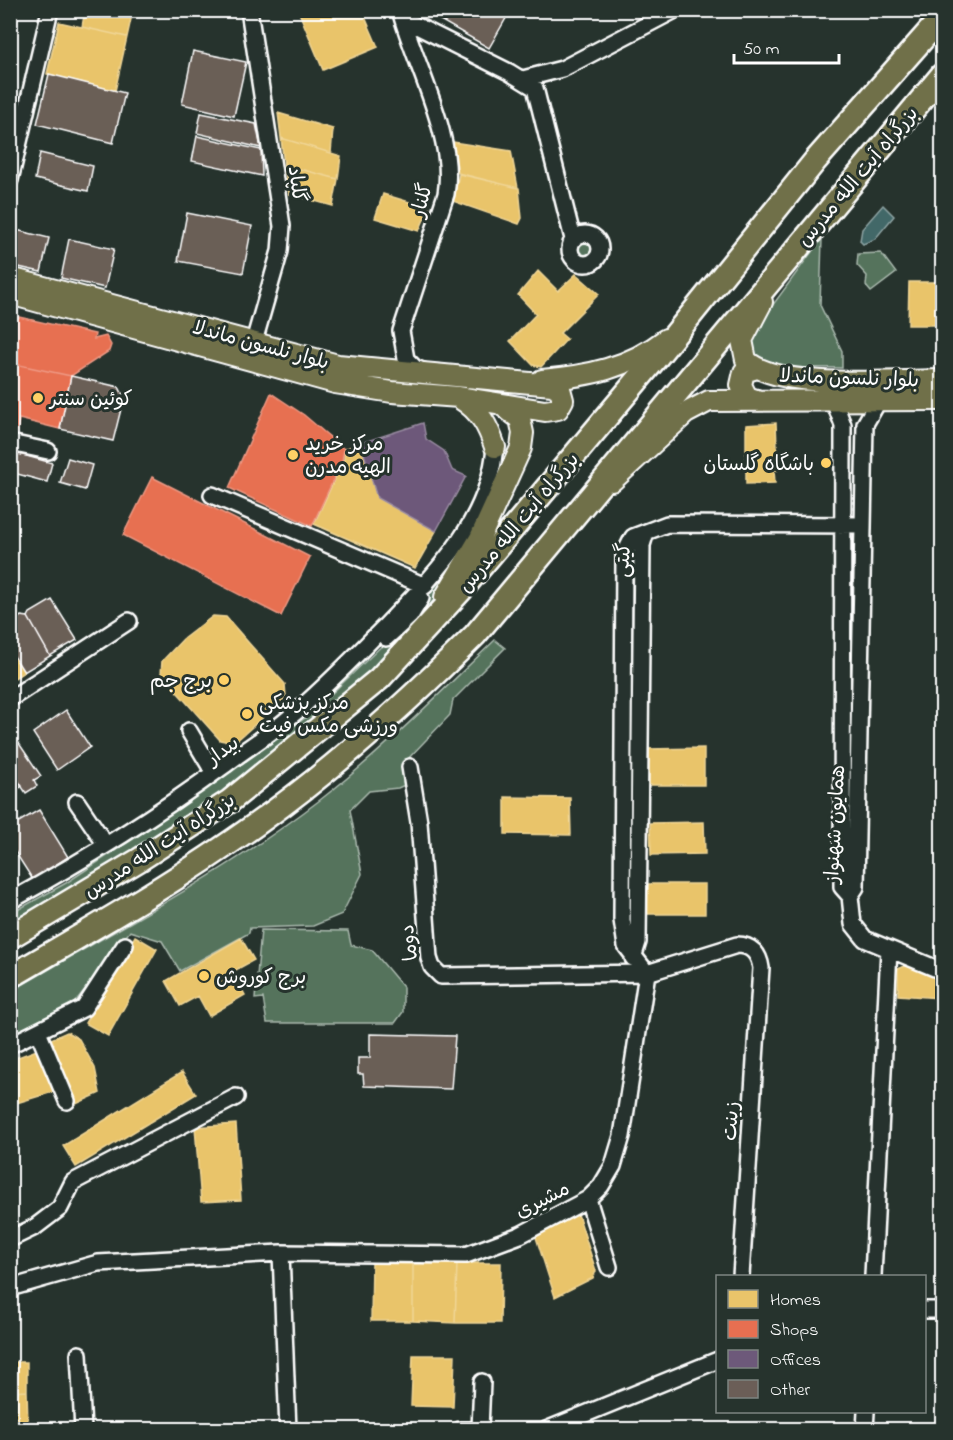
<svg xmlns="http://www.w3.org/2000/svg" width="953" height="1440" font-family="'Indie Flower','Playpen Sans Arabic',sans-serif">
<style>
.green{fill:#54735c;stroke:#aab9ae;stroke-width:1.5}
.water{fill:#436868;stroke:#8ea4a4;stroke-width:1.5}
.homes{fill:#e9c46a;stroke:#f0d697;stroke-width:1.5}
.shops{fill:#e76f51;stroke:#ee9a85;stroke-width:1.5}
.offices{fill:#6d597a;stroke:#998ba2;stroke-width:1.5}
.building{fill:#6b5e57;stroke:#fff;stroke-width:1.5}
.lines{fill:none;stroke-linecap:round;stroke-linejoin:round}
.minor-casing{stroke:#fff;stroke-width:20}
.major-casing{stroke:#fff;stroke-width:24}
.highway-casing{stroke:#fff;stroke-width:27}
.minor{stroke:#26332d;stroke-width:15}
.major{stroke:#70704a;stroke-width:20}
.highway{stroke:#70704a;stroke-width:22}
.poi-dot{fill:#ffd166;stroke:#26332d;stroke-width:2}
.labels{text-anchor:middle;stroke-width:6;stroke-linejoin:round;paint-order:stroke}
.street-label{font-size:20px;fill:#fff;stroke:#26332d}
.poi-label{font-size:20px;fill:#fff;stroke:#26332d;text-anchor:start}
</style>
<rect width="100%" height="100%" fill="#26332d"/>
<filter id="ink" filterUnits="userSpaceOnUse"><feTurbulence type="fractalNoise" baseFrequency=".0167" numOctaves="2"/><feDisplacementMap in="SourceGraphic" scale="12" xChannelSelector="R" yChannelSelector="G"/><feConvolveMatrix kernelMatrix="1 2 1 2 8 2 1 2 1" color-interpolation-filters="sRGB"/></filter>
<g filter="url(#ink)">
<path class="green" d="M822,238L820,305L842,351V368C824,367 768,371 757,359C751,353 751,344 750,336Z
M573 249a11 11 0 1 1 22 0a11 11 0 1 1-22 0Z
M881,253L896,273L871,292L866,286L867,276L857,265L858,254Z
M459,560C366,724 166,832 11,930L10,914L66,883L144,832L308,716L389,639Z
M495,640L505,648L453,700L450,715L403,764L409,783L398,788L369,791L350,810L362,874L342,914L313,926L250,928L249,933L180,971L162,941L130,931L72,1006L11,1041L10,992C115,930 224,874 320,800C382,752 438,695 495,640Z
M261,930L348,931L351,945L372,950L403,987V1012L395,1023H267L263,998L255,999Z"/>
<path class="water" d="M883,205L894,216L875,239L863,244L860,241L862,229Z"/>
<path class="homes" d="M85,10H133L127,37L82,27Z
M298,10H362L378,47L323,70Z
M59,22L127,37L115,91L47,74Z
M278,113L333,129L331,153L281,138Z
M281,138L341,156L338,179L284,165Z
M453,142L511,151L518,188L458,173Z
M284,165L338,179L333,206L289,194Z
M459,174L519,188L522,218L519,224L453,201Z
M383,194L429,208L419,231L375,218Z
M538,271L558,291L576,274L599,294L560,333L567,339L541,367L533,365L510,341L536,314L518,295Z
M909,282H942V325H908Z
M776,423L778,470H774L775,483L746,484V425Z
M361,443L377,498L436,531L415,568L314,524L344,459V449Z
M213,616L226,617L285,684L286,697L234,743L220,740L161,674L162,661L183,639Z
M10,650L24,672L10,681Z
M704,748V785H647L646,749Z
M505,797L570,798L571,835L505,834Z
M704,822L705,854L651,855L650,823Z
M647,884H705V914H646Z
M135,936L157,949L108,1036L85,1023Z
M241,938L254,960L232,972L245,995L209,1016L198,996L180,1006L166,981Z
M907,965L941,980L940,998L898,995V969Z
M67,1032L79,1039L95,1068L100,1093L76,1104L51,1051L54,1044L51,1039Z
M37,1050L56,1091L10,1105V1060Z
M182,1072L196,1094L76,1167L63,1146Z
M236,1124L241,1200L201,1202L195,1127Z
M577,1211L596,1271L593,1278L555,1297L534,1231Z
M372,1262L413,1263V1321H371Z
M413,1263H457L455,1323L413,1321Z
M457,1263H501L500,1323H455Z
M413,1355H455L453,1407L411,1406Z
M10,1362H27V1391L10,1392Z
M27,1391L28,1425H10V1392Z"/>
<path class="shops" d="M10,315L95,334L94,339L106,336L111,345L109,351L71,376L10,363Z
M10,363L71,376L60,429L19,419L16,437L10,435Z
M271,393L304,415L344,449L342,461L312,526L229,488Z
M152,477L310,557L281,616L123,535Z"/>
<path class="offices" d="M423,423L426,439L444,451L452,470L466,476L436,531L377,498L361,443Z"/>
<path class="building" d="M436,10H504L509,13L489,48L433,16Z
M193,51L246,62L234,116L182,104Z
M49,74L125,93L113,143L37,124Z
M201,113L256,124L261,148L197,133Z
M197,136L261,150L262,176L192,161Z
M40,153L93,166L88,191L35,179Z
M187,213L252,226L243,273L178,261Z
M12,229L49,238L41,272L10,265Z
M69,239L114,249L105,288L61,278Z
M71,376L119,387L124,397L113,441L60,429Z
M12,452L52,463L47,482L10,472Z
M68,458L92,465L85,490L60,483Z
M52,600L77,640L50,656L28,617L30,613Z
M21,616L28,617L50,656L24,672L10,650V623Z
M66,710L90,747L57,770L33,733Z
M16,739L41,776L34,780L37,786L26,793L10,769V743Z
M10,769L22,786L14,792L17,797L10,802Z
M39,810L68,857L33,880L10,844V827Z
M370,1034L455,1036L451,1089L364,1086L363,1074H358V1058H370Z"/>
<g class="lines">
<defs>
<path id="minor" d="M249,10L282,226L280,251L251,352
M400,10C415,66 456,137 446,194L401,331L406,359L415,368L423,371
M403,19L509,72L535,88L573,239
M523,79L562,69L675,10
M10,180L50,10
M570 249a15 15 0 1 1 30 0a15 15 0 1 1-30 0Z
M834,401L843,425L842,887L850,896
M10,443L48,451
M212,495L425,586
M386,638L410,616L421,598
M10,699L129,621
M189,731L214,773
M410,767L419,822L429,958L432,967L441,976L647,973L737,945C752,945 759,954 761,968L741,1276
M77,802L106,845
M850,896L856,887L865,424L879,400
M850,896L853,924L865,939L942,971
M10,901C85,860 157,815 225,765C247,748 271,734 291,716C325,688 355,656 386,625C435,574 489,522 495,447
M633,958L638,942L642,545L646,532
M647,973L626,946L622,920L624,555L633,537L667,524L863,525
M38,1032L67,1101
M10,1045L84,1008L125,945
M588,1199L609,1267
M10,1239L35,1227L60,1208L73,1182L236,1097
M281,1253L288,1430
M873,1276L889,949
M10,1288L98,1263L281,1253L466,1255L520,1235L588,1199L601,1186L613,1166L622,1136L647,973
M924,1310H942
M79,1354L83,1430
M480,1429L482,1382
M460,1430H481
M546,1430L718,1360
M865,1430L866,1412"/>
<path id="major" d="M10,278L338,365L552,385L560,389L563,400L558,409L545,411L459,397L392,392L335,383L10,294
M762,302L742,340L746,360C777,391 898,380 942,380
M757,368L744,372L741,385L747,397L759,401
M542,380C588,376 629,368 666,339
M461,399C480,411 488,426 495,447
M612,481L686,413L709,401L942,400
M445,597L480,538L521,448L523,433L520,419L502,405"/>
<path id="highway" d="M10,937L139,860L230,801L379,679L462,589L657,357L815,161L942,17
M10,977C94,928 179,880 258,823C337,767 407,703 475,635L942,75"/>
</defs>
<use href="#minor" class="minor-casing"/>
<use href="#major" class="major-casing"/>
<use href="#highway" class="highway-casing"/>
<use href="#minor" class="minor"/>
<use href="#major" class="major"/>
<use href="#highway" class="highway"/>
</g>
</g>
<g class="poi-dot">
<circle cx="38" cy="398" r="6"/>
<circle cx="293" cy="455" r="6"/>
<circle cx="826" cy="463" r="6"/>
<circle cx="224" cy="680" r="6"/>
<circle cx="247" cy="714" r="6"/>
<circle cx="204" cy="976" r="6"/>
</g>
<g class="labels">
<g class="street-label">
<text transform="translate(857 176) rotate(-50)" y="7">بزرگراه آیت الله مدرس</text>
<text transform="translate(298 184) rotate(83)" y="7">گلپاد</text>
<text transform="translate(421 200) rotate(-75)" y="7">گلنار</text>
<text transform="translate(261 344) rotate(15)" y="7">بلوار نلسون ماندلا</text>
<text transform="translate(849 377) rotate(2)" y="7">بلوار نلسون ماندلا</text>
<text transform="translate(518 522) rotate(-50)" y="7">بزرگراه آیت الله مدرس</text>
<text transform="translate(622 560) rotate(-86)" y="7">گیتی</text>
<text transform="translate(222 750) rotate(-36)" y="7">بیدار</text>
<text transform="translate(834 824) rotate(-87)" y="7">همایون شهنواز</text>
<text transform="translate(159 845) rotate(-33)" y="7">بزرگراه آیت الله مدرس</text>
<text transform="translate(408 943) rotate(-97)" y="7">دوما</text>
<text transform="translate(730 1121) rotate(-86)" y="7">زینت</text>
<text transform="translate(542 1199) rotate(-27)" y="7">مشیری</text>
</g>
<g class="poi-label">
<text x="50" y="405">کوئین سنتر</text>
<text x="305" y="450">مرکز خرید<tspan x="305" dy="23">الهیه مدرن</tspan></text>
<text x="814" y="470" text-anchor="end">باشگاه گلستان</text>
<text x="212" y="687" text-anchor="end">برج جم</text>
<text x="259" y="709">مرکز پزشکی<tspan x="259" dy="23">ورزشی مکس فیت</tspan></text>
<text x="216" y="983">برج کوروش</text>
</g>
</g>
<rect width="953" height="1440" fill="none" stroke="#26332d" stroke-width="36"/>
<rect x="18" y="18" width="917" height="1404" fill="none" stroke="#fff" stroke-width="2" filter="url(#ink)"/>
<rect x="716" y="1275" width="210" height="138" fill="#26332d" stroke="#7d8581" stroke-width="1.5"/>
<rect x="728" y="1290" width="30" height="18" fill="#e9c46a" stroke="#7d8581" stroke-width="1.5"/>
<text x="770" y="1305" font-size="18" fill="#ffffff">Homes</text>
<rect x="728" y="1320" width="30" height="18" fill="#e76f51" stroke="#7d8581" stroke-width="1.5"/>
<text x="770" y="1335" font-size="18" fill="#ffffff">Shops</text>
<rect x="728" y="1350" width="30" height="18" fill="#6d597a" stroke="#7d8581" stroke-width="1.5"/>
<text x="770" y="1365" font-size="18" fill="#ffffff">Offices</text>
<rect x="728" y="1380" width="30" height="18" fill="#6b5e57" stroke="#7d8581" stroke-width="1.5"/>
<text x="770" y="1395" font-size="18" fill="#ffffff">Other</text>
<path d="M734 54v9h105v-9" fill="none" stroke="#ffffff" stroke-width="3"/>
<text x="743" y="54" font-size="18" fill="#ffffff" stroke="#26332d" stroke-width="4.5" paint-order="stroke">50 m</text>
</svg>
